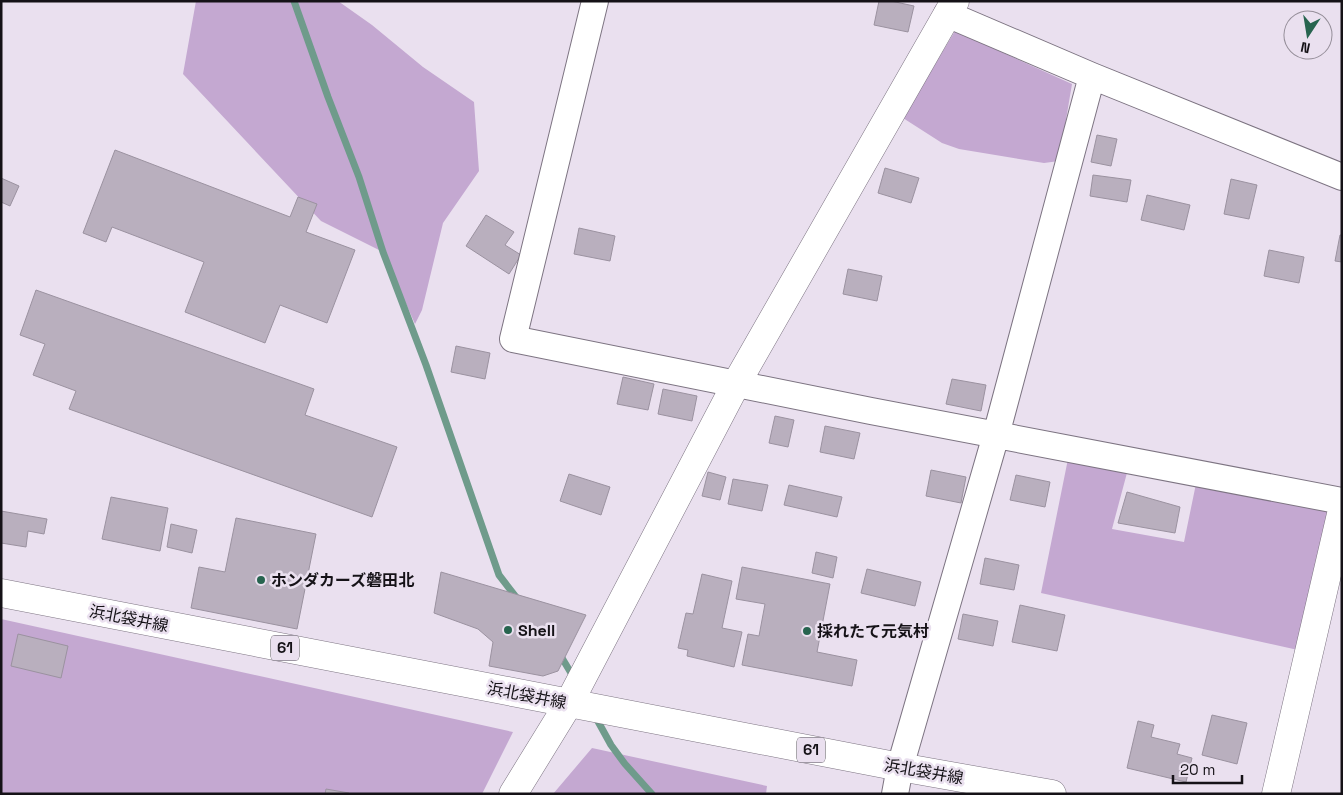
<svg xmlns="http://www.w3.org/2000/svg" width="1343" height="795" font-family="'Space Grotesk','Noto Sans JP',sans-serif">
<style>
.green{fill:#c4a8d1}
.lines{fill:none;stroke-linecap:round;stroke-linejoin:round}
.stream{stroke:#6f9b8b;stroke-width:7}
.building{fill:#b9afbe;stroke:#9b92a0}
.street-casing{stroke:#7d7482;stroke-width:28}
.secondary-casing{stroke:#7d7482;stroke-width:29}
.primary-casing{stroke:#7d7482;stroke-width:29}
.street{stroke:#fff;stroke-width:26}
.secondary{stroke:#fff;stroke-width:28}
.primary{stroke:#fff;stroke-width:28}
.poi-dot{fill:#27644f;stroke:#eae0ef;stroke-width:2}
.labels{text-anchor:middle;stroke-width:5;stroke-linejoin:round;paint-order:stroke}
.shield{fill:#eae0ef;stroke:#555058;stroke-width:1}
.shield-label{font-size:15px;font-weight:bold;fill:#151217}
.poi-label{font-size:16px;font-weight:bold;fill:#151217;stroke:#eae0ef;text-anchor:start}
.street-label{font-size:16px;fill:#151217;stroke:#eae0ef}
</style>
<rect width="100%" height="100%" fill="#eae0ef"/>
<path class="green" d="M196,1H338L372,25L423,67L474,102L479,171L443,223L422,310L415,324L383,252L321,221L183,74Z
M955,31L1072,84L1059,161L1044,163L959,149L942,143L903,118Z
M1070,449L1128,469L1112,529L1184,542L1198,474L1333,499L1298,650L1041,593Z
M1,619L513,732L482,794H1Z
M592,748L767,786L766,794H553Z"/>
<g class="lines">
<path class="stream" d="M294,1L328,97L359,177L383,252L426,365L499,575L519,601
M559,653L574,678
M595,716L611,745L625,764L652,794"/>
</g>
<path class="building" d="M879,1H891L914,6L908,32L874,25Z
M1097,135L1117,139L1111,166L1091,162Z
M115,150L290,217L298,197L317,204L306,232L355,250L327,323L280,305L265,343L185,312L204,262L112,227L106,242L83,233Z
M885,168L919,178L911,203L878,193Z
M1093,175L1131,180L1127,202L1090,196Z
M1,178L19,186L10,206L1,202Z
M1231,179L1257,185L1249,219L1224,214Z
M1147,195L1190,205L1184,230L1141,220Z
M486,215L514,232L505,245L521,255L509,274L466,246Z
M579,228L615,236L610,261L574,254Z
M1340,235H1342V262L1335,261Z
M1269,250L1304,257L1299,283L1264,276Z
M848,269L882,276L877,301L843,294Z
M36,290L314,389L305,415L397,447L372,517L69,409L76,391L33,375L45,344L20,335Z
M456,346L490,353L485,379L451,372Z
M623,377L654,384L648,410L617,404Z
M952,379L986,385L981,411L946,404Z
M663,389L697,396L692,421L658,414Z
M775,416L794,420L788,447L769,443Z
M825,426L860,433L854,459L820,452Z
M931,470L966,477L961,503L926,496Z
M708,472L726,477L720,500L702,496Z
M569,474L610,487L601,515L560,501Z
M1016,475L1050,482L1045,507L1010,500Z
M733,479L768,485L762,511L728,504Z
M789,485L842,497L837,517L784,505Z
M1127,492L1180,507L1175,533L1118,523Z
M111,497L168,508L160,551L102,539Z
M1,511L47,519L44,534L28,531L26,547L1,543Z
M236,518L316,534L297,629L191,608L199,567L225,572Z
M171,524L197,530L192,553L167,547Z
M816,552L837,557L833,578L812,573Z
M985,558L1019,565L1014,590L980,584Z
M742,567L830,584L817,652L857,660L852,686L742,665L748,634L759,636L765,604L736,599Z
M867,569L921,582L915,606L861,593Z
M441,572L586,615L558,671L543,676L489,666L493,642L478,629L434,613Z
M702,574L732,581L722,628L742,632L734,667L687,656L688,650L678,648L686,613L693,614Z
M1020,605L1065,615L1057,651L1012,642Z
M963,614L998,621L993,646L958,639Z
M18,634L68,646L61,678L11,666Z
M1212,715L1247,723L1237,764L1202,755Z
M1138,721L1154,725L1151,737L1180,744L1177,754L1192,758L1186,782L1127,768Z
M326,789L349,793V794H325Z"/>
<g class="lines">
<defs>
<path id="street" d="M595,1L513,339L871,411L1342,501
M947,14L1092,76L1342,177
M895,794L900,767L996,435L1092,76"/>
<path id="secondary" d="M513,794L569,703L736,384L955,1
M1276,794L1342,510"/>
<path id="primary" d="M1,593L900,767L1052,794"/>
</defs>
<use href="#street" class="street-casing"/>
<use href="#secondary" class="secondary-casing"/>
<use href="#primary" class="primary-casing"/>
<use href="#street" class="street"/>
<use href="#secondary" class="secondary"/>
<use href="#primary" class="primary"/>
</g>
<g class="poi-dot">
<circle cx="261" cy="580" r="5"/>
<circle cx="508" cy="630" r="5"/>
<circle cx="807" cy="631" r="5"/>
</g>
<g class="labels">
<g class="shield">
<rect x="271" y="635.5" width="28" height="25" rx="4"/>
<rect x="797" y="737.5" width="28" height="25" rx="4"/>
</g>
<g class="shield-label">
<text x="285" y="653">61</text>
<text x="811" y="755">61</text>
</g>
<g class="poi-label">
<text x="271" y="586">ホンダカーズ磐田北</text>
<text x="518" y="636">Shell</text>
<text x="817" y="637">採れたて元気村</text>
</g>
<g class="street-label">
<text transform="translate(129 618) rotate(11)" y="6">浜北袋井線</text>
<text transform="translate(527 695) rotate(11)" y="6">浜北袋井線</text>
<text transform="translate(924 771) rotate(10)" y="6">浜北袋井線</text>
</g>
</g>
<rect width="1343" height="795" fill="none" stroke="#151217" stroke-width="5"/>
<g transform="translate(1308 35) rotate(192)"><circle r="24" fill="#eae0ef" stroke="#958e99"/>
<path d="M0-4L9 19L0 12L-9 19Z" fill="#27644f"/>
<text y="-8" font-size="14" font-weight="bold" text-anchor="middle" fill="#151217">N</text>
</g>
<path d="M1173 775v8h69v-8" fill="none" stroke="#151217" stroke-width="2.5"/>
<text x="1180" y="775" font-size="15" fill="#151217" stroke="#eae0ef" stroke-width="4" paint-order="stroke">20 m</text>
</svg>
